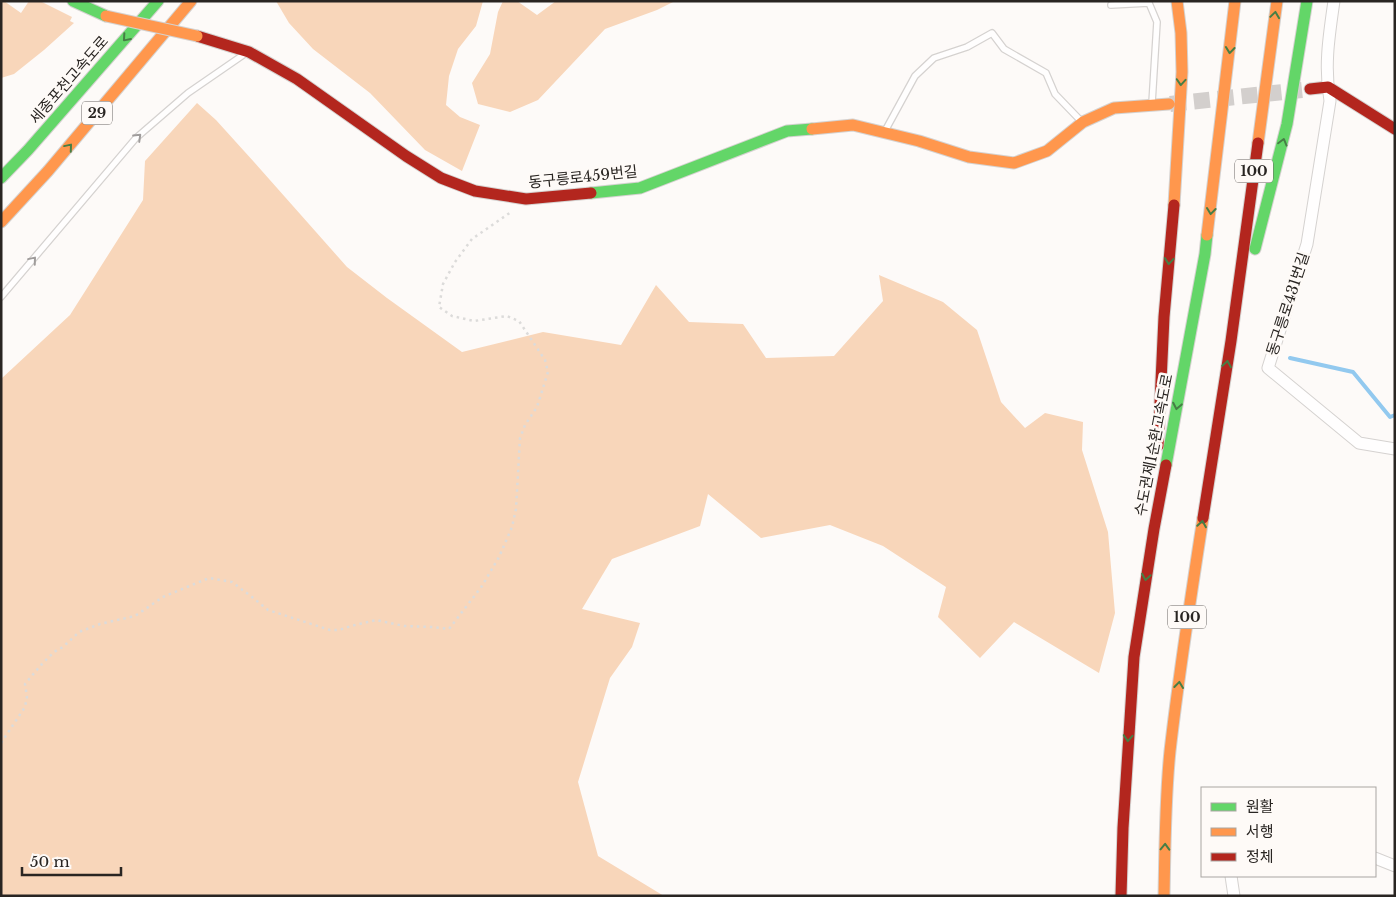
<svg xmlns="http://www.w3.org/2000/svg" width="1396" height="897" font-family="'Libre Baskerville','Noto Sans KR',serif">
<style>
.green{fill:#f8d6ba}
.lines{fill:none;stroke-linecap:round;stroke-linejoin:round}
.stream{stroke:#92c9ef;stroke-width:4}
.secondary-tunnel{stroke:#d3cfcd;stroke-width:16;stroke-dasharray:16 8;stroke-linecap:butt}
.lane-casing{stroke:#d5d2d0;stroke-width:8}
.street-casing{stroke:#d5d2d0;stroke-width:13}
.fast-casing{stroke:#d5d2d0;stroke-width:13}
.slow-casing{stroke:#d5d2d0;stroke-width:13}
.jam-casing{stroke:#d5d2d0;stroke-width:13}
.path{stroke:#dcdbda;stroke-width:2.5;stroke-dasharray:2.5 4;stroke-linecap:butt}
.lane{stroke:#fffefe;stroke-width:5.5}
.street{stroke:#fffefe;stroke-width:11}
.fast{stroke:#63d668;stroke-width:11}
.slow{stroke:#ff974d;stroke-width:11}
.jam{stroke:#b3261e;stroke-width:11}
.slow-bridge-casing{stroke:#d5d2d0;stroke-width:13;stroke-linecap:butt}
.slow-bridge{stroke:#ff974d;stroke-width:11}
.oneway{stroke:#467e45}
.oneway2{stroke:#9f9c9b}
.labels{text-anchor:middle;stroke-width:5;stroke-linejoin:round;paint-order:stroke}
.shield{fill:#fefaf7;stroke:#696562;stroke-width:1}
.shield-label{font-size:14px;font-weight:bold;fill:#292522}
.street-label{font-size:15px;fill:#292522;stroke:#fefaf7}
</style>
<rect width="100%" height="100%" fill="#fdfaf8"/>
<path class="green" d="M1,1H4L21,13L29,1H40L72,17L70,21L74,23L44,50L14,74L1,78Z
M276,1H483L476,26L458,49L449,76L446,105L460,117L480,125L462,171L425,150L370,93L313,49L289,23Z
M503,1H517L537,15L556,1H675L657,10L605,29L538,100L510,112L478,104L472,83L490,54L498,12Z
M197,103L216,120L254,162L347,267L387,298L462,352L543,332L621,345L656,285L689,322L743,324L766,358L834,356L883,301L879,275L943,302L977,330L1001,402L1025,428L1045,413L1083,422L1082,450L1108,532L1115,613L1099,673L1014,622L980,658L938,617L946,587L883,546L830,525L761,538L708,494L700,526L612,559L582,609L640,623L632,647L610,678L578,782L598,856L664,896H1V379L70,315L143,200L145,161Z"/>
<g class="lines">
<path class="stream" d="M1290,358L1353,372L1390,417L1395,415"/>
<path class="secondary-tunnel" d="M1170,104L1302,90"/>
<defs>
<path id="lane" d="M1111,5L1149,3L1157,22L1152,103
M885,131L915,76L934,58L967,47L992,33L1004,49L1046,73L1055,94L1081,121
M1,297L136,138L188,93L246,53"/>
<path id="street" d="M1334,1C1329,36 1324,66 1330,101L1307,244L1268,368L1359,443L1395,449
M1375,858L1395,866
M1231,876L1234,896"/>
<path id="fast" d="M73,1L106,16
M1,178L28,150L158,1
M591,193L640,188L787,131L812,129
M1255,249L1287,124L1307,1
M1166,465L1205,254L1207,235"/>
<path id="slow" d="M812,129L853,125L919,141L969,157L1014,163L1047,151L1083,122L1114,108L1169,104
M1258,143L1277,1
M1174,205L1182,72L1181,33L1177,1
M1,222L48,171L191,1
M1207,235L1235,1
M1164,896C1165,848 1165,799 1170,751C1179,673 1191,595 1203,518"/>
<path id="jam" d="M197,36L249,52L297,79L406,156L441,178L475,191L526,199L591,193
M1310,89L1328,87L1395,129
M1158,446L1164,317L1174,205
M1203,518L1231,341L1258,143
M1121,896L1123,828L1134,657L1154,529L1166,465"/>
</defs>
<use href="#lane" class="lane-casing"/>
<use href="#street" class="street-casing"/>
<use href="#fast" class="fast-casing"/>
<use href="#slow" class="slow-casing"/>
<use href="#jam" class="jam-casing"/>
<path class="path" d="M1,743L25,707L27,697L25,684L41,665L54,652L63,647L79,632L100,624L135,616L163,597L209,578L232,582L252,597L268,610L330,630H339L351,626L376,620L404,626L432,627L449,629L482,586L499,557L512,527L516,509L520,438L525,425L537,407L548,372L545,360L519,321L507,316L474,321L452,316L439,307L443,284L455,262L472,239L511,212"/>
<use href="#lane" class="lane"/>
<use href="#street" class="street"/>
<use href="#fast" class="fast"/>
<use href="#slow" class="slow"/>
<use href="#jam" class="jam"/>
<defs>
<path id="slow-bridge" d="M106,16L197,36"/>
</defs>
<use href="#slow-bridge" class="slow-bridge-casing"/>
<use href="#slow-bridge" class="slow-bridge"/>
</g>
<defs><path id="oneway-chevron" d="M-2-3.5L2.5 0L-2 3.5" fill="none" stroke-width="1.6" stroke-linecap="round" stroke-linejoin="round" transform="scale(1.25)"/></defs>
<g class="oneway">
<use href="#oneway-chevron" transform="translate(1275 15) rotate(-82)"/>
<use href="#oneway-chevron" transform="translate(126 38) rotate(131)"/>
<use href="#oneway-chevron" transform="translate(1230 50) rotate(96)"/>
<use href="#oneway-chevron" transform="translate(1181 82) rotate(94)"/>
<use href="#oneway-chevron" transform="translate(1283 142) rotate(-75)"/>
<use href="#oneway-chevron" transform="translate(69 147) rotate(-50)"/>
<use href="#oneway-chevron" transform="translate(1211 211) rotate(97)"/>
<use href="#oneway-chevron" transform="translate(1169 261) rotate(95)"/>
<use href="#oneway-chevron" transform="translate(1227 364) rotate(-81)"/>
<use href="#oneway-chevron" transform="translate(1177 406) rotate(101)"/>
<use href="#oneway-chevron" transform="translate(1202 524) rotate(-81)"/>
<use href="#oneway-chevron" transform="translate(1146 577) rotate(99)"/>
<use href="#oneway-chevron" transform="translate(1179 685) rotate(-83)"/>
<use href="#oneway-chevron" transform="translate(1128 738) rotate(94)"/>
<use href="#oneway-chevron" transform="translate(1165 847) rotate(-88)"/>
</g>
<g class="oneway2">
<use href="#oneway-chevron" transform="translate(138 137) rotate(-44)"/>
<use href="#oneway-chevron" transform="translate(33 260) rotate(-50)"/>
</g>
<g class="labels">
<g class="shield">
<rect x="82" y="101.5" width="30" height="23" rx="4"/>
<rect x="1235" y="159.5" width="38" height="23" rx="4"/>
<rect x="1168" y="605.5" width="38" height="23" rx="4"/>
</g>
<g class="shield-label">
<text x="97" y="118">29</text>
<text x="1254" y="176">100</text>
<text x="1187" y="622">100</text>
</g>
<g class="street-label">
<text transform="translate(69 80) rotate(-49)" y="5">세종포천고속도로</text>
<text transform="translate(583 177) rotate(-6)" y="5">동구릉로459번길</text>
<text transform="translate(1288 304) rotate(-72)" y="5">동구릉로431번길</text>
<text transform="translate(1154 445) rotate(-79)" y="5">수도권제1순환고속도로</text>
</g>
</g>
<rect width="1396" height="897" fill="none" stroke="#292522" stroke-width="5"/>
<rect x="1201" y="787" width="175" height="90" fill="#fefaf7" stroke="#a9a5a2"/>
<rect x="1211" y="803" width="25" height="8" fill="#63d668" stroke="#a9a5a2"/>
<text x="1246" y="812" font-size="15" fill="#292522">원활</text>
<rect x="1211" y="828" width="25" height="8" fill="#ff974d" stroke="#a9a5a2"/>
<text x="1246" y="837" font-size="15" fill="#292522">서행</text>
<rect x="1211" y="853" width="25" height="8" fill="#b3261e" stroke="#a9a5a2"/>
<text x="1246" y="862" font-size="15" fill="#292522">정체</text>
<path d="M22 867v8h99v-8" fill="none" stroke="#292522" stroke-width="2.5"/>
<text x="30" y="867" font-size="15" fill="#292522" stroke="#fefaf7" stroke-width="4" paint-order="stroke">50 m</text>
</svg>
